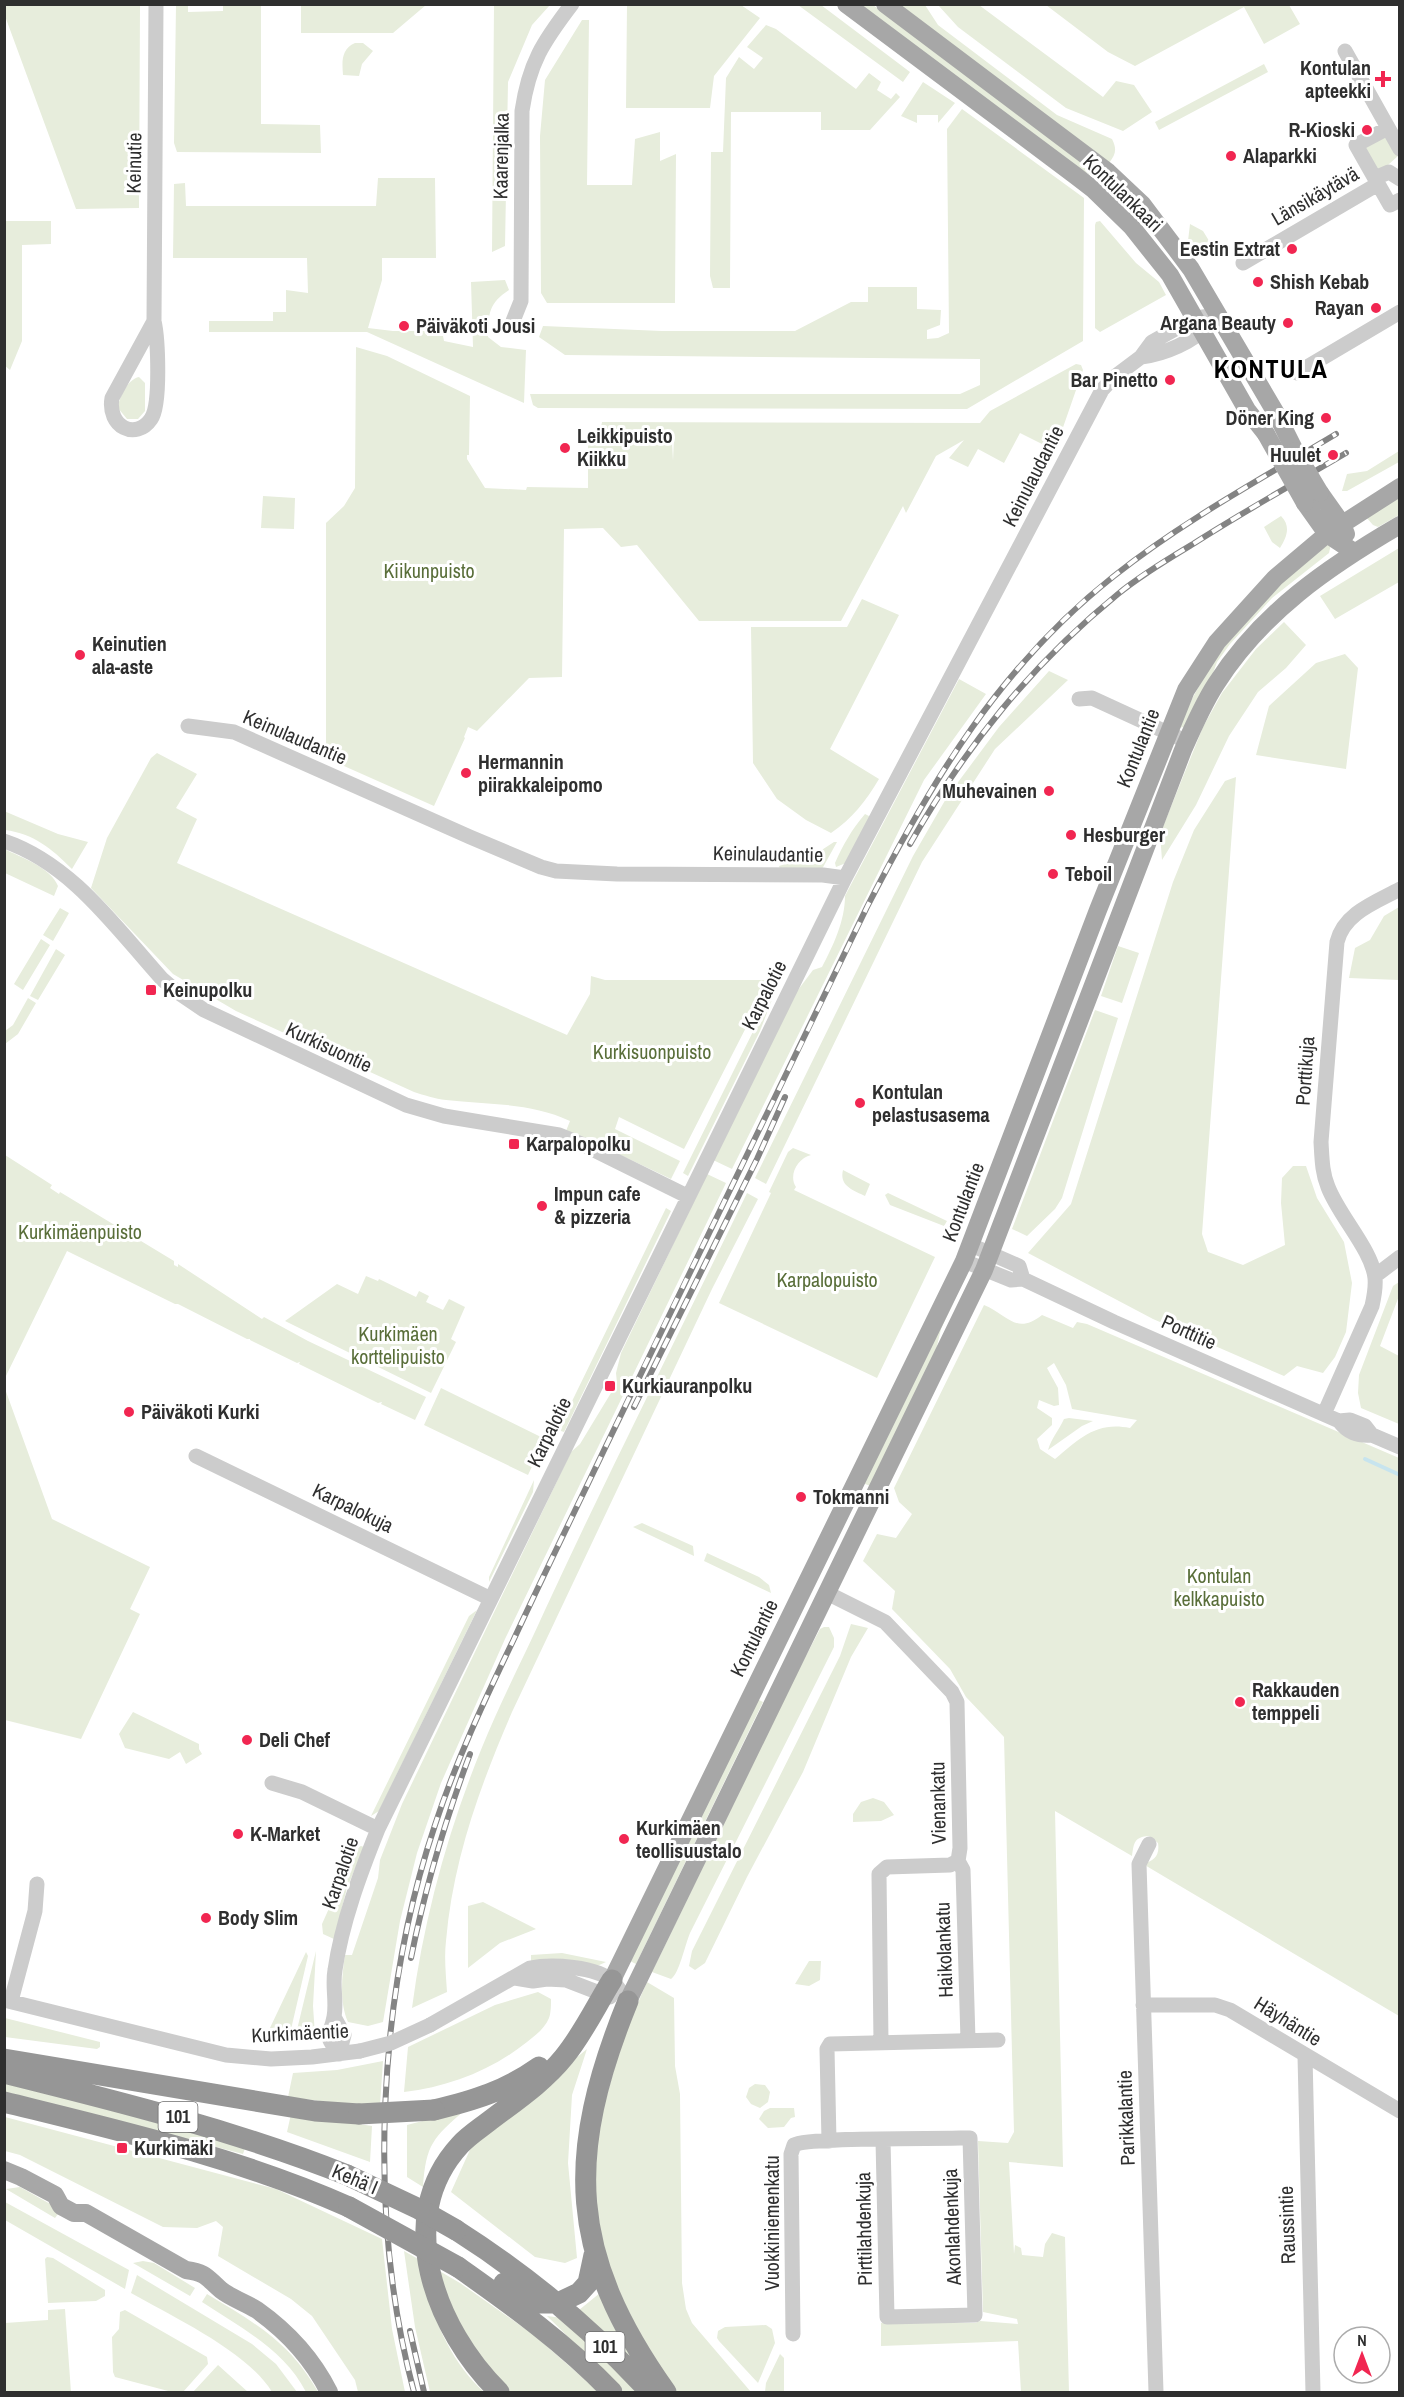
<svg xmlns="http://www.w3.org/2000/svg" width="1404" height="2397" font-family="'Archivo Narrow',sans-serif">
<style>
.green{fill:#e7eddc;fill-rule:evenodd}
.lines{fill:none;stroke-linecap:round;stroke-linejoin:round}
.stream{stroke:#c7e4ee;stroke-width:4}
.minor{stroke:#ccc;stroke-width:15}
.major{stroke:#a7a7a7;stroke-width:18}
.highway{stroke:#969696;stroke-width:21}
.rail-casing{stroke:#848484;stroke-width:6}
.rail{stroke:#fff;stroke-width:4;stroke-dasharray:11;stroke-linecap:butt}
.minor-bridge{stroke:#ccc;stroke-width:15}
.major-bridge{stroke:#a7a7a7;stroke-width:18}
.highway-bridge{stroke:#969696;stroke-width:21}
.poi-dot{fill:#f12651;stroke:#fff;stroke-width:2}
.labels{text-anchor:middle;stroke-width:6;stroke-linejoin:round;paint-order:stroke}
.shield{fill:#fff;stroke:#6d6d6d;stroke-width:1.5}
.shield-label{font-size:18px;font-weight:bold;fill:#2f2f2f}
.poi-label{font-size:20px;font-weight:bold;fill:#2f2f2f;stroke:#fff;text-anchor:start}
.street-label{font-size:20px;fill:#2f2f2f;stroke:#fff}
.park-label{font-size:20px;fill:#596e39;stroke:#fff}
.district-label{font-size:26px;font-weight:bold;letter-spacing:1.5px;fill:#000;stroke:#fff}
</style>
<rect width="100%" height="100%" fill="#fff"/>
<path class="green" d="M4,5H140L139,208L76,209L5,16Z
M176,5H188V12L223,11V5H261V124L320,125L321,153L177,152L174,143Z
M301,5V4L426,5L393,33H301Z
M494,5H550L532,25L508,82L505,246L492,252Z
M627,5H741L760,18L714,76L710,108H626Z
M798,5H821L910,72L903,82Z
M858,5H873L1101,175L1098,179L1076,167Z
M900,5H925L938,25L1057,115L1112,139C1117,149 1116,154 1109,163Z
M938,5H979L1103,97L1116,81L1134,85L1152,112L1123,131L1066,108L958,27Z
M1046,5H1289L1300,24L1264,44L1244,7L1135,66L1108,52Z
M582,20H589L587,185H632L635,139L660,132V161L676,154L675,303H547L541,293L540,136L545,80Z
M766,25L776,29L856,89L869,73L881,82L877,90L891,99L896,93L900,97L870,130H821V112H731L730,288H713L710,276L711,152H723L726,78L739,57L754,69L763,58L747,47Z
M355,43H363L373,51L362,64L359,76L343,75C342,62 341,49 355,43Z
M1264,64L1268,72L1159,130L1155,122Z
M923,82L955,103L938,123V115H917V123L901,116Z
M962,109L1084,198L1083,341L967,409L538,408L533,405L530,394H960L980,385V359L565,355L539,337L543,326L662,331H795L851,302H868V287H917V309L941,310L940,325L927,330V339L938,338L949,333L947,129Z
M1388,133L1399,155L1377,175L1362,148Z
M378,178H435L436,258H382V280L368,328L393,331H427V336H443L444,341L473,347L471,282L505,280L509,290C489,303 488,314 488,337L501,347L526,350L524,403L367,332H209V321H273V312H286V290L308,293L307,258H173L174,184L185,183L186,206H376Z
M51,221V244L22,245V341L10,370L4,365L5,221Z
M1100,221L1136,263L1159,282L1166,295L1100,332L1095,328V225L1096,222Z
M1190,224L1203,231L1214,249L1212,253L1205,258L1201,257L1188,241Z
M356,347L387,356L470,396L469,455H467V459L485,488L526,490L527,487L588,488V441H672L673,461L674,436L599,437L602,422L980,423L990,411L1076,364L1081,365L1083,370L1060,436L1052,449L1020,433L1004,463L978,449L968,467L949,458L964,440L936,456L906,513L903,506L841,621H699L637,545L621,547L603,528L564,529L562,677L529,678L477,731L468,727L464,737L465,738L434,806L326,758V523L344,506L355,488Z
M139,377L145,383V411L138,419H127L118,408C119,397 128,379 139,377Z
M1399,451V462L1347,491H1342L1347,474L1367,471Z
M1399,494V515L1378,527L1373,525L1366,517Z
M263,496L295,498L294,529L261,528Z
M1281,516C1291,526 1287,537 1280,548L1272,542L1264,527Z
M1325,543L1331,544L1329,553L1272,598L1230,644L1217,662L1208,687L1184,727L1178,728C1198,683 1224,642 1258,606C1278,583 1303,564 1325,543Z
M1399,548V582L1335,619L1320,596Z
M862,599L899,615L830,749L879,779C866,801 852,819 831,833L806,820L777,799L753,763L751,627H847Z
M1284,622L1306,645L1286,668L1258,692L1229,736L1196,805L1162,860L1160,834L1203,727L1222,693L1256,649Z
M1345,654L1358,668L1346,769L1256,755L1269,706L1316,663Z
M1049,671L1068,680L995,749L922,862L766,1184L755,1178L913,856L947,797L999,727Z
M959,679L986,694L924,780L732,1169L713,1160L795,994L813,970L822,967C833,946 845,921 845,896Z
M157,753L197,774L176,808L197,819L177,863L567,1035L590,994L591,976L605,980H768L757,1006L684,1149L619,1117L615,1129L680,1161L671,1179L587,1139L566,1131L570,1121C530,1102 489,1105 446,1100C435,1099 424,1095 414,1092L236,1011L173,974L91,888L107,838L151,758Z
M1236,777L1202,1234L1208,1252L1243,1265L1285,1245L1281,1203L1282,1178L1293,1166H1306L1317,1198L1344,1242L1352,1283L1346,1332L1335,1357L1323,1373L1297,1366L1284,1376L1153,1319L1028,1253L1071,1204L1173,882L1194,830L1225,781Z
M4,811L58,834L88,842L72,869C51,848 34,834 5,830Z
M865,814L871,817L846,863L836,867L835,863C843,845 852,829 865,814Z
M834,842H837L822,869H780L779,866L814,855Z
M4,849C21,857 51,868 58,886L54,896L5,873Z
M1399,907V980L1349,978L1355,948L1370,940L1384,916Z
M60,908L69,913L53,941L43,935Z
M41,939L50,945L23,990L14,984Z
M1118,946L1139,953L1122,1003L1101,996Z
M56,949L65,955L38,1000L30,996Z
M783,971L760,1031L688,1176L683,1173Z
M28,998L36,1003L18,1034L5,1044V1031L13,1025Z
M1095,1010L1118,1018L1062,1198L1055,1209L1027,1236L1012,1229Z
M793,1148L811,1155C798,1158 788,1175 796,1187L794,1190L935,1257L877,1378L719,1303L771,1193L769,1192L788,1152Z
M5,1155L52,1185L50,1188L59,1194L60,1192L174,1261V1265L178,1267V1264L262,1319L264,1317L308,1341L426,1397L415,1420L381,1404L382,1402L378,1403L299,1364L300,1362L297,1363L250,1340V1339H247L178,1304H175L67,1251L5,1378Z
M843,1170L870,1184L865,1196C853,1190 839,1186 843,1170Z
M707,1174L726,1183L505,1639L441,1783L417,1853L400,1921L383,2022L368,2026L348,2022C339,2002 342,1975 345,1955H352L378,1878L380,1860L402,1804L571,1452L580,1444L617,1383L616,1373L621,1353Z
M747,1193L758,1199L712,1289L512,1712C480,1786 453,1860 446,1941C444,1958 446,1975 447,1992L412,2008C425,1908 454,1809 495,1717C511,1681 529,1646 545,1610C610,1469 680,1332 747,1193Z
M888,1193L947,1221L944,1226L890,1205L885,1195Z
M666,1208L671,1211L564,1432L558,1430Z
M366,1276L378,1281L379,1279L416,1297L419,1291L429,1296L426,1302L443,1310L449,1299L465,1307L451,1339L456,1342L431,1393L285,1321L337,1284L358,1294Z
M1399,1282V1296L1380,1346L1399,1356V1424L1361,1408L1358,1393L1359,1375L1393,1286Z
M957,1295L941,1329L936,1350L870,1486L863,1483Z
M984,1305C1007,1314 1016,1336 1042,1315L1073,1328L1077,1322L1087,1324L1399,1458V2016L1143,1864C1154,1861 1160,1856 1158,1843L1149,1836C1134,1837 1134,1843 1132,1856L1055,1811L1063,2167L1009,2162L1014,2254L1015,2245L1021,2248L1022,2255L1043,2257L1045,2244L1052,2233L1065,2237L1069,2392H1021L1018,2341L881,2346V2323H975L980,2321L1018,2324L1017,2319L983,2312L978,2141L1008,2143L1014,2132L1004,1737L966,1697L950,1669L892,1609L895,1591L863,1561L877,1534L896,1538L912,1514L899,1502L894,1488ZM1054,1363L1066,1385L1072,1409L1137,1420L1130,1428C1096,1421 1079,1439 1055,1459L1040,1449L1037,1439L1052,1425V1418L1037,1408L1039,1400L1054,1406L1059,1405L1058,1388L1047,1368Z
M4,1386L52,1519L150,1567L130,1609L140,1614L81,1739L5,1720Z
M441,1388L545,1439L528,1475L424,1425Z
M1069,1418L1093,1421L1082,1426L1048,1450C1051,1439 1059,1430 1064,1419Z
M534,1480L533,1492L489,1582V1577Z
M642,1523L693,1546L694,1556L633,1527Z
M707,1553L759,1577L769,1585L771,1593L704,1561Z
M477,1610L379,1811L371,1816L469,1616Z
M851,1624L868,1628L851,1657L803,1772L747,1877L705,1963L695,1970L689,1966L692,1951L840,1656Z
M824,1627H829L834,1638V1647L690,1933C685,1945 679,1974 671,1979L652,1972L795,1677L820,1629Z
M757,1699L763,1702L636,1964L630,1961Z
M133,1712L199,1744V1749L202,1754L186,1764L180,1752L169,1759L125,1748L119,1734Z
M873,1798L884,1802L894,1815L881,1821L853,1822V1814L861,1802Z
M361,1846L364,1847L347,1888L334,1939L323,1934L322,1924L356,1848Z
M483,1902L536,1929L500,1943L468,1968V1906Z
M316,1951L313,2006L315,2035L308,2038H295Z
M306,1952L308,1956L289,2038H274L269,2030Z
M562,1953L606,1962L597,1966L531,1961V1955Z
M809,1961H821L820,1980L809,1986L795,1984Z
M647,1982L674,1998L675,2066L680,2094L682,2283L686,2309L692,2323L751,2392H677L651,2354L618,2293L597,2228L593,2146L623,2037Z
M538,1992L551,1999C551,2005 551,2013 549,2018C545,2028 536,2035 527,2042C492,2070 449,2087 404,2092L408,2047L495,2005Z
M5,2018L100,2042V2047L97,2049L5,2037Z
M587,2049L572,2095L568,2163L577,2258L565,2263L535,2257L451,2192L473,2143Z
M383,2061L380,2105L344,2104L288,2097L293,2073L337,2070Z
M5,2081L23,2085L245,2148L243,2154L5,2092Z
M755,2084L765,2085L770,2092L768,2102L760,2108L751,2104L746,2097L749,2088Z
M770,2108H794L795,2117L791,2118L784,2127L768,2128L759,2119L764,2111Z
M465,2110C433,2138 426,2144 423,2187L407,2177V2125Z
M291,2114L372,2126L370,2162L287,2132Z
M5,2117L276,2189L382,2239L392,2329L405,2392H358L355,2380L312,2316L291,2299L218,2256L223,2227L216,2221L197,2228L163,2227L20,2155L5,2151Z
M20,2187L61,2210L55,2218L6,2189Z
M5,2202L129,2270L125,2289L5,2220Z
M404,2251L420,2260C428,2307 447,2359 484,2392H430L415,2327Z
M47,2257L53,2258L105,2290V2296L96,2301L48,2303L45,2259Z
M143,2261L154,2263L195,2288L190,2296L133,2263Z
M436,2269L460,2283L534,2335L599,2392H508L470,2349Z
M137,2275L252,2344L276,2364L297,2392H272C247,2351 173,2317 131,2293Z
M600,2293L632,2354L629,2358L579,2310Z
M207,2294C255,2323 290,2342 318,2392H306C284,2349 241,2328 202,2302Z
M65,2309L71,2392H5V2323L48,2320V2310Z
M125,2310L207,2357L208,2364L183,2392H172L115,2377L113,2372L112,2337L119,2329L120,2312Z
M547,2316L563,2318L639,2392H624Z
M766,2325L772,2329L775,2343L758,2383L719,2341L717,2338L718,2331L725,2327Z
M780,2354L784,2358V2392H765L766,2383Z
M218,2365L248,2392H193Z"/>
<g class="lines">
<path class="stream" d="M1365,1459L1400,1475"/>
<path class="minor" d="M1345,51L1400,149
M1388,128L1356,145L1390,205L1400,200
M1375,178L1389,172L1400,179
M1243,263L1378,184
M154,321L112,398C107,427 136,441 151,419C161,405 158,339 154,321L156,4
M513,321L521,301L522,111C529,63 543,42 572,4
M1141,357C1165,354 1193,342 1210,324
M1297,373L1400,312
M1079,699L1092,698L1179,738
M188,726L234,732L470,837L541,867L556,871L617,874L823,875L845,878
M4,841C72,864 116,928 162,979L176,991L204,1010L406,1105L444,1116L559,1135L586,1146L687,1196
M971,1245L1019,1266L1023,1279
M964,1261L1011,1280L1023,1279L1114,1322L1339,1421C1348,1433 1357,1436 1372,1435
M1375,1276L1400,1257
M1324,1414L1372,1306C1374,1297 1376,1288 1375,1278C1372,1250 1339,1216 1328,1187C1322,1173 1322,1158 1321,1142L1337,942C1344,913 1376,902 1400,889
M1339,1421L1350,1420L1365,1426L1372,1435L1400,1447
M196,1456L491,1599
M827,1593L885,1622L952,1692L957,1702L960,1848L958,1861L950,1865L887,1867L879,1874L881,2042
M272,1783L302,1792L378,1829
M1149,1844L1139,1864L1156,2392
M958,1861L963,1870L968,2040
M515,1978L533,1981L547,1979L566,1980L610,1997
M4,2000L226,2055L271,2059L312,2057L360,2051
M11,2001L35,1911L37,1884
M1143,2005H1215L1230,2010L1400,2111
M334,2017L344,2035L339,2054
M430,2025L530,1968C551,1964 597,1966 613,1982C619,1988 623,1995 628,2001
M339,2054C323,2033 330,2038 334,2017C337,2002 332,1986 335,1970C342,1922 360,1874 378,1829L845,878L1102,390L1113,378L1141,357L1152,342L1195,318L1219,315
M1305,2056L1313,2392
M829,2141L827,2049L830,2044L998,2040
M793,2334L791,2154L794,2145C807,2137 935,2139 960,2138H970L975,2315L887,2317L883,2140"/>
<path class="major" d="M846,4L1076,176L1094,190L1131,226L1170,275L1247,410L1266,434
M885,4L1108,172L1142,204L1191,269L1277,415L1295,451
M1320,493L1342,524L1346,534
M1305,503L1327,534L1354,552
M612,1980L964,1261L1098,910L1186,690L1217,642L1275,578L1327,534L1400,487
M628,2001L984,1270L1183,750C1193,727 1203,704 1216,684C1262,612 1328,567 1400,525
M4,2170L21,2177L55,2195L61,2206L74,2213H86L186,2270C207,2273 206,2277 221,2290C231,2298 246,2303 257,2310C288,2332 312,2358 329,2392"/>
<path class="highway" d="M628,2001C565,2156 568,2254 666,2392
M4,2059L315,2111L359,2114
M4,2073C121,2102 236,2131 347,2175
M4,2102C121,2131 239,2158 349,2207
M434,2110C475,2100 505,2091 539,2067
M456,2230C530,2277 591,2328 650,2392
M458,2267C512,2305 566,2344 612,2392
M504,2283L536,2303H558L579,2293L588,2283L594,2255
M499,2392C436,2330 392,2219 460,2145C468,2136 479,2129 488,2122C514,2102 543,2083 564,2057C583,2034 596,2006 612,1980"/>
<defs>
<path id="rail" d="M910,844C965,747 1031,665 1118,594C1141,575 1168,559 1193,544C1243,512 1295,483 1346,453
M634,1407L757,1159L785,1097
M411,1958C425,1888 445,1821 470,1754
M410,2331L424,2392
M414,2392C367,2217 377,1997 435,1825C456,1761 484,1701 513,1641C543,1576 575,1511 606,1446C692,1266 781,1087 867,907C932,780 1000,666 1114,576C1183,521 1261,479 1336,434"/>
</defs>
<use href="#rail" class="rail-casing"/>
<use href="#rail" class="rail"/>
<path class="minor-bridge" d="M360,2051L391,2043L430,2025"/>
<path class="major-bridge" d="M1266,434L1305,503
M1295,451L1320,493"/>
<path class="highway-bridge" d="M359,2114L434,2110
M347,2175L419,2209L456,2230
M349,2207L458,2267"/>
</g>
<g class="poi-dot">
<path d="M1380 70h6v6h6v6h-6v6h-6v-6h-6v-6h6z"/>
<circle cx="1367" cy="130" r="6"/>
<circle cx="1231" cy="156" r="6"/>
<circle cx="1292" cy="249" r="6"/>
<circle cx="1258" cy="282" r="6"/>
<circle cx="1376" cy="308" r="6"/>
<circle cx="1288" cy="323" r="6"/>
<circle cx="404" cy="326" r="6"/>
<circle cx="1170" cy="380" r="6"/>
<circle cx="1326" cy="418" r="6"/>
<circle cx="565" cy="448" r="6"/>
<circle cx="1333" cy="455" r="6"/>
<circle cx="80" cy="655" r="6"/>
<circle cx="466" cy="773" r="6"/>
<circle cx="1049" cy="791" r="6"/>
<circle cx="1071" cy="835" r="6"/>
<circle cx="1053" cy="874" r="6"/>
<rect x="145" y="984" width="12" height="12" rx="3"/>
<circle cx="860" cy="1103" r="6"/>
<rect x="508" y="1138" width="12" height="12" rx="3"/>
<circle cx="542" cy="1206" r="6"/>
<rect x="604" y="1380" width="12" height="12" rx="3"/>
<circle cx="129" cy="1412" r="6"/>
<circle cx="801" cy="1497" r="6"/>
<circle cx="1240" cy="1702" r="6"/>
<circle cx="247" cy="1740" r="6"/>
<circle cx="238" cy="1834" r="6"/>
<circle cx="624" cy="1839" r="6"/>
<circle cx="206" cy="1918" r="6"/>
<rect x="116" y="2142" width="12" height="12" rx="3"/>
</g>
<g class="labels">
<g class="shield">
<rect x="158.5" y="2102" width="39" height="30" rx="4.5"/>
<rect x="585.5" y="2332" width="39" height="30" rx="4.5"/>
</g>
<g class="shield-label">
<text x="178" y="2123">101</text>
<text x="605" y="2353">101</text>
</g>
<g class="poi-label">
<text x="1371" y="75" text-anchor="end">Kontulan<tspan x="1371" dy="23">apteekki</tspan></text>
<text x="1355" y="137" text-anchor="end">R-Kioski</text>
<text x="1243" y="163">Alaparkki</text>
<text x="1280" y="256" text-anchor="end">Eestin Extrat</text>
<text x="1270" y="289">Shish Kebab</text>
<text x="1364" y="315" text-anchor="end">Rayan</text>
<text x="1276" y="330" text-anchor="end">Argana Beauty</text>
<text x="416" y="333">Päiväkoti Jousi</text>
<text x="1158" y="387" text-anchor="end">Bar Pinetto</text>
<text x="1314" y="425" text-anchor="end">Döner King</text>
<text x="577" y="443">Leikkipuisto<tspan x="577" dy="23">Kiikku</tspan></text>
<text x="1321" y="462" text-anchor="end">Huulet</text>
<text x="92" y="651">Keinutien<tspan x="92" dy="23">ala-aste</tspan></text>
<text x="478" y="769">Hermannin<tspan x="478" dy="23">piirakkaleipomo</tspan></text>
<text x="1037" y="798" text-anchor="end">Muhevainen</text>
<text x="1083" y="842">Hesburger</text>
<text x="1065" y="881">Teboil</text>
<text x="163" y="997">Keinupolku</text>
<text x="872" y="1099">Kontulan<tspan x="872" dy="23">pelastusasema</tspan></text>
<text x="526" y="1151">Karpalopolku</text>
<text x="554" y="1201">Impun cafe<tspan x="554" dy="23">&amp; pizzeria</tspan></text>
<text x="622" y="1393">Kurkiauranpolku</text>
<text x="141" y="1419">Päiväkoti Kurki</text>
<text x="813" y="1504">Tokmanni</text>
<text x="1252" y="1697">Rakkauden<tspan x="1252" dy="23">temppeli</tspan></text>
<text x="259" y="1747">Deli Chef</text>
<text x="636" y="1835">Kurkimäen<tspan x="636" dy="23">teollisuustalo</tspan></text>
<text x="250" y="1841">K-Market</text>
<text x="218" y="1925">Body Slim</text>
<text x="134" y="2155">Kurkimäki</text>
</g>
<g class="street-label">
<text transform="translate(501 156) rotate(-89)" y="7">Kaarenjalka</text>
<text transform="translate(134 163) rotate(-89)" y="7">Keinutie</text>
<text transform="translate(1123 193) rotate(44)" y="7">Kontulankaari</text>
<text transform="translate(1315 196) rotate(-30)" y="7">Länsikäytävä</text>
<text transform="translate(1033 476) rotate(-63)" y="7">Keinulaudantie</text>
<text transform="translate(295 737) rotate(23)" y="7">Keinulaudantie</text>
<text transform="translate(1138 748) rotate(-68)" y="7">Kontulantie</text>
<text transform="translate(768 854) rotate(1)" y="7">Keinulaudantie</text>
<text transform="translate(764 995) rotate(-63)" y="7">Karpalotie</text>
<text transform="translate(329 1047) rotate(25)" y="7">Kurkisuontie</text>
<text transform="translate(1305 1071) rotate(-86)" y="7">Porttikuja</text>
<text transform="translate(963 1202) rotate(-69)" y="7">Kontulantie</text>
<text transform="translate(1189 1332) rotate(24)" y="7">Porttitie</text>
<text transform="translate(549 1432) rotate(-64)" y="7">Karpalotie</text>
<text transform="translate(353 1508) rotate(26)" y="7">Karpalokuja</text>
<text transform="translate(754 1638) rotate(-64)" y="7">Kontulantie</text>
<text transform="translate(938 1803) rotate(-91)" y="7">Vienankatu</text>
<text transform="translate(340 1873) rotate(-71)" y="7">Karpalotie</text>
<text transform="translate(944 1950) rotate(-92)" y="7">Haikolankatu</text>
<text transform="translate(1288 2021) rotate(32)" y="7">Häyhäntie</text>
<text transform="translate(300 2033) rotate(-3)" y="7">Kurkimäentie</text>
<text transform="translate(1126 2118) rotate(-92)" y="7">Parikkalantie</text>
<text transform="translate(355 2179) rotate(23)" y="7">Kehä I</text>
<text transform="translate(772 2223) rotate(-90)" y="7">Vuokkiniemenkatu</text>
<text transform="translate(1287 2225) rotate(-92)" y="7">Raussintie</text>
<text transform="translate(952 2227) rotate(-92)" y="7">Akonlahdenkuja</text>
<text transform="translate(864 2229) rotate(-91)" y="7">Pirttilahdenkuja</text>
</g>
<g class="park-label">
<text x="429" y="578">Kiikunpuisto</text>
<text x="652" y="1059">Kurkisuonpuisto</text>
<text x="80" y="1239">Kurkimäenpuisto</text>
<text x="827" y="1287">Karpalopuisto</text>
<text x="398" y="1341">Kurkimäen<tspan x="398" dy="23">korttelipuisto</tspan></text>
<text x="1219" y="1583">Kontulan<tspan x="1219" dy="23">kelkkapuisto</tspan></text>
</g>
<g class="district-label">
<text x="1271" y="378">KONTULA</text>
</g>
</g>
<rect width="1404" height="2397" fill="none" stroke="#2f2f2f" stroke-width="12"/>
<g transform="translate(1362 2355)"><circle r="28" fill="#ffffff" stroke="#acacac" stroke-width="1.5"/>
<path d="M0-4.5L10 22L0 15L-10 22Z" fill="#f12651"/>
<text y="-9" font-size="16" font-weight="bold" text-anchor="middle" fill="#2f2f2f">N</text>
</g>
</svg>
